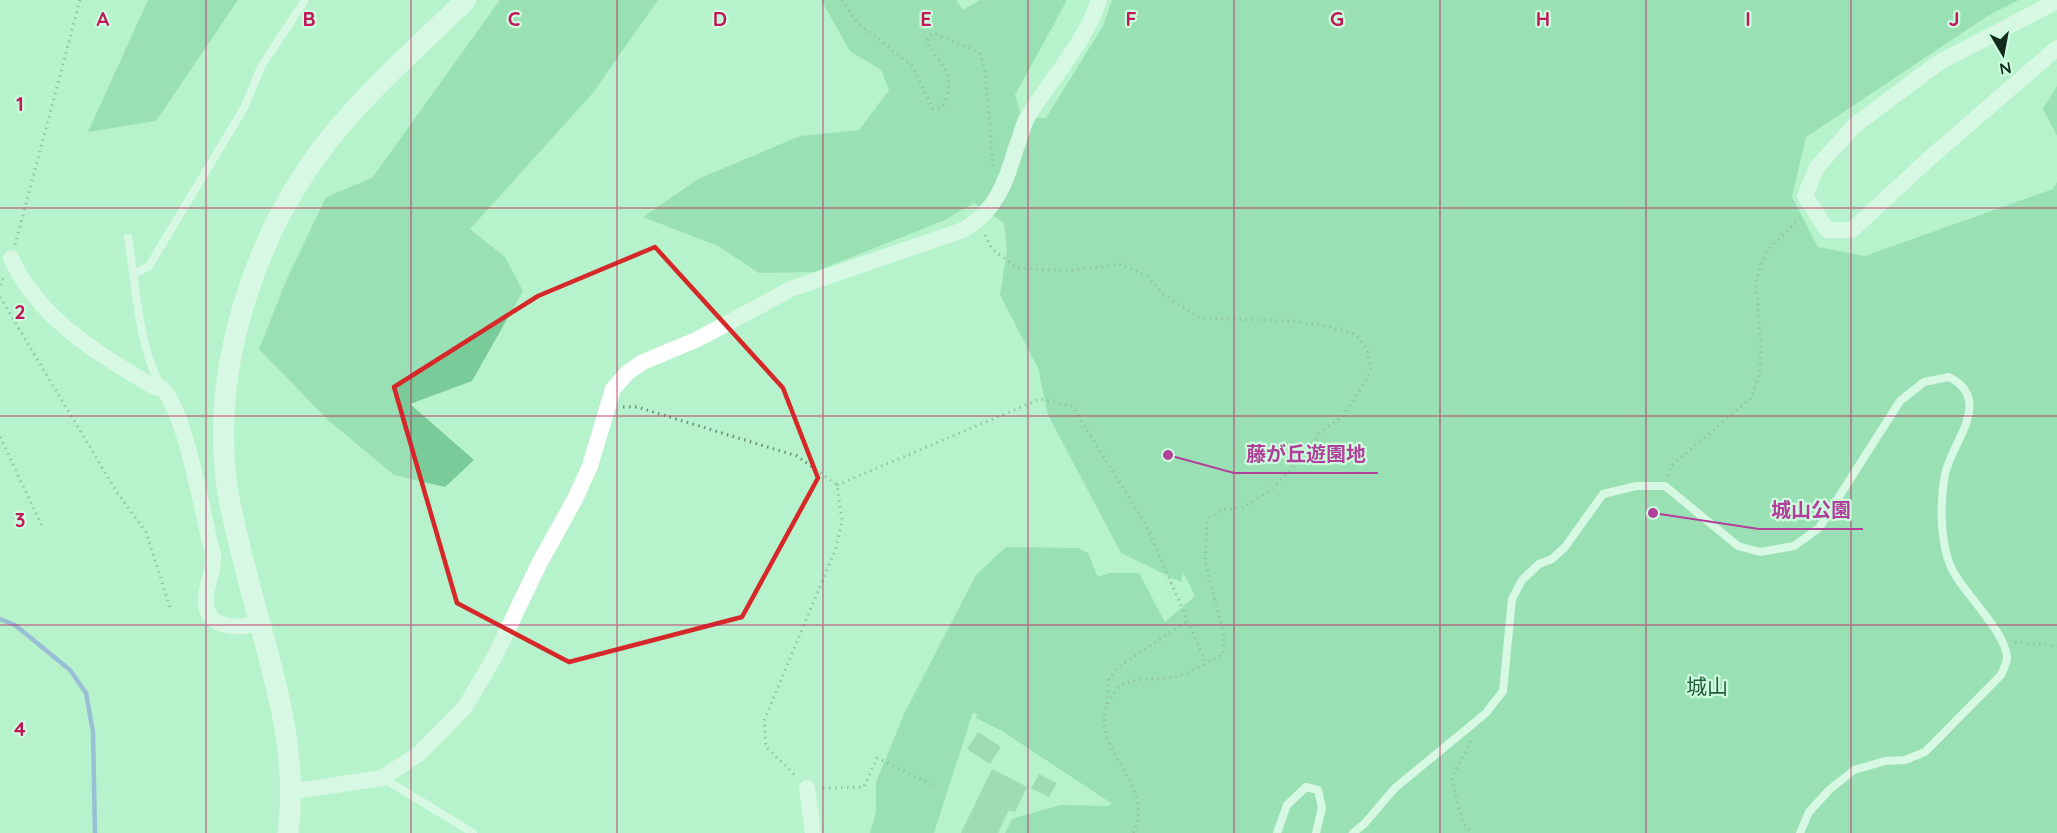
<svg xmlns="http://www.w3.org/2000/svg" width="2057" height="833" font-family="Quicksand,'Noto Sans JP',sans-serif">
<style>
.green{fill:#79cb99}
.lines{fill:none;stroke-linecap:round;stroke-linejoin:round}
.stream{stroke:#7682df;stroke-width:4.5}
.building{fill:#84bf9a}
.path{stroke:#658f75;stroke-width:3;stroke-dasharray:1.5 4.5;stroke-linecap:butt}
.service{stroke:#fff;stroke-width:8}
.minor{stroke:#fff;stroke-width:16}
.tertiary{stroke:#fff;stroke-width:21}
.marked{fill:none;stroke:#d62828;stroke-width:4.5;stroke-linejoin:round}
.grid{fill:none;stroke:#c2185b;stroke-width:1.5;stroke-opacity:0.55}
.labels{text-anchor:middle;stroke-width:4.5;stroke-linejoin:round;paint-order:stroke}
.quarter-label{font-size:21px;fill:#225d3d;stroke:#cdfdde}
.grid-label{font-size:20px;text-anchor:middle;font-weight:bold;fill:#c2185b;stroke:#cdfdde;stroke-width:4.5;stroke-linejoin:round;paint-order:stroke}
.leader{fill:none;stroke:#b2409b;stroke-width:2}
.callout-dot{fill:#b2409b;stroke:#cdfdde;stroke-width:2}
.callout-label{font-size:20px;text-anchor:middle;font-weight:bold;fill:#b2409b;stroke:#cdfdde;stroke-width:4.5;stroke-linejoin:round;paint-order:stroke}
</style>
<rect width="100%" height="100%" fill="#b6f3cc"/>
<path class="green" d="M148,0H238L156,121L88,132Z
M500,0H658L592,94L470,229L505,257L523,291L472,381L410,404L474,460L445,487L394,475L328,420L259,349L286,281L326,197L372,178Z
M821,0H956L963,10L980,0H1067L1015,95L1022,117L1046,118L1103,26L1112,0H2019L1989,15L1806,137L1792,197L1818,247L1865,256L2053,189L2057,182V833H1005L1012,819L1060,805L1109,806L1111,803L1002,731L976,718L977,715L973,712L934,833H870L876,812V782L904,714L976,575L1006,547L1078,548L1088,553L1098,577L1109,573H1139L1165,622L1195,596L1183,572L1181,582L1121,553L1048,415L1038,368L1000,295L1007,250L1004,223L974,203L945,220L814,272L759,273L718,246L643,217L698,179L800,136L859,130L889,90L881,70L850,51Z
M2057,86V136L2043,109Z"/>
<g class="lines">
<path class="stream" d="M0,619L15,625L70,670L86,693L93,732L95,833"/>
</g>
<path class="building" d="M978,732L1001,747L990,764L967,749Z
M992,769L1027,787L1015,812L1009,810L998,833H961Z
M1039,774L1057,783L1049,797L1031,788Z"/>
<g class="lines">
<path class="path" d="M842,0L857,22L912,66L933,109C941,109 944,106 946,98C955,72 939,63 927,43L928,38L933,33L979,52L985,69L993,166
M985,235L992,249L1017,268L1068,271L1119,264L1147,276L1164,295L1200,318L1290,321L1327,326L1355,334L1366,347L1371,367L1367,379L1343,416L1322,431L1291,470L1268,492L1240,509H1223L1207,519L1205,562L1224,636L1223,654C1207,663 1187,675 1168,678C1153,680 1133,677 1119,687C1116,689 1114,695 1111,698C1081,745 1159,783 1133,833
M15,245L80,0
M0,285L4,276
M0,297L118,494L146,532L170,607
M623,407H637L797,456L837,485L842,520L836,548L764,721L766,747L797,777
M0,437L42,526
M1668,476L1670,467L1751,398L1760,372L1761,349L1756,279L1767,251L1800,218
M837,485L1040,399L1072,406L1146,525L1206,663
M2015,642L2057,646
M1107,704L1108,681L1117,668L1187,621
M1471,741L1452,777C1456,792 1458,824 1473,833
M823,788L864,787L877,758L935,786"/>
<path class="service" d="M128,238C136,283 138,349 162,387
M135,274L149,266L244,108L261,67L305,0
M383,778L473,833
M1277,833L1287,805L1306,787L1318,790L1322,808L1316,833
M1353,833L1365,823L1395,788L1486,713L1503,691L1512,599L1522,580L1539,564L1552,559L1565,547L1603,494L1636,486H1665L1738,546L1760,552L1794,546L1819,528L1900,401L1924,382L1949,377C1994,400 1952,442 1945,474C1942,490 1941,508 1942,524C1943,540 1946,559 1954,573C1967,596 2006,633 2007,658C2007,663 2003,670 2001,675L1925,752L1905,760L1885,761L1854,770L1829,790L1809,812L1800,833"/>
<path class="minor" d="M2057,1L1938,63L1855,125L1817,167L1805,196L1827,230H1852L1932,156L2057,48
M11,258C39,320 99,354 154,387L162,388C186,412 203,517 213,555C214,570 207,583 206,597C203,630 238,629 259,623
M807,788L813,833
M289,792L382,778L420,753L465,707L494,658L539,564L575,499L590,466L613,389L627,373L641,363L698,339L791,289L963,230C995,212 1006,183 1016,148C1020,139 1022,127 1027,118C1050,79 1085,44 1099,0"/>
<path class="tertiary" d="M288,833C300,744 268,659 247,575C240,548 233,521 228,493C209,373 253,237 327,142C368,90 419,46 466,0"/>
</g>
<path d="M0 0H2057V833H0ZM655,247L783,388L818,478L742,617L569,662L457,603L394,387L538,296Z" fill="#b6f3cc" fill-opacity=".55" fill-rule="evenodd"/>
<path class="marked" d="M655,247L783,388L818,478L742,617L569,662L457,603L394,387L538,296Z"/>
<path class="grid" d="M206,0V833M411,0V833M617,0V833M823,0V833M1028,0V833M1234,0V833M1440,0V833M1646,0V833M1851,0V833M0,208H2057M0,416H2057M0,625H2057"/>
<g class="labels">
<g class="quarter-label">
<text x="1707" y="694">城山</text>
</g>
</g>
<g class="grid-label">
<text x="103" y="26">A</text>
<text x="309" y="26">B</text>
<text x="514" y="26">C</text>
<text x="720" y="26">D</text>
<text x="926" y="26">E</text>
<text x="1131" y="26">F</text>
<text x="1337" y="26">G</text>
<text x="1543" y="26">H</text>
<text x="1748" y="26">I</text>
<text x="1954" y="26">J</text>
<text x="20" y="111">1</text>
<text x="20" y="319">2</text>
<text x="20" y="527">3</text>
<text x="20" y="736">4</text>
</g>
<path class="leader" d="M1168 455L1234 473H1378M1653 513L1759 529H1863"/>
<g class="callout-dot">
<circle cx="1168" cy="455" r="6"/>
<circle cx="1653" cy="513" r="6"/>
</g>
<g class="callout-label">
<text x="1306" y="461">藤が丘遊園地</text>
<text x="1811" y="517">城山公園</text>
</g>
<g transform="translate(2003 54) rotate(170)" stroke="#cdfdde" stroke-width="4.5" paint-order="stroke">
<path d="M0-4.5L10 22L0 15L-10 22Z" fill="#132b1d"/>
<text y="-9" font-size="16" font-weight="bold" text-anchor="middle" fill="#132b1d">N</text>
</g>
</svg>
